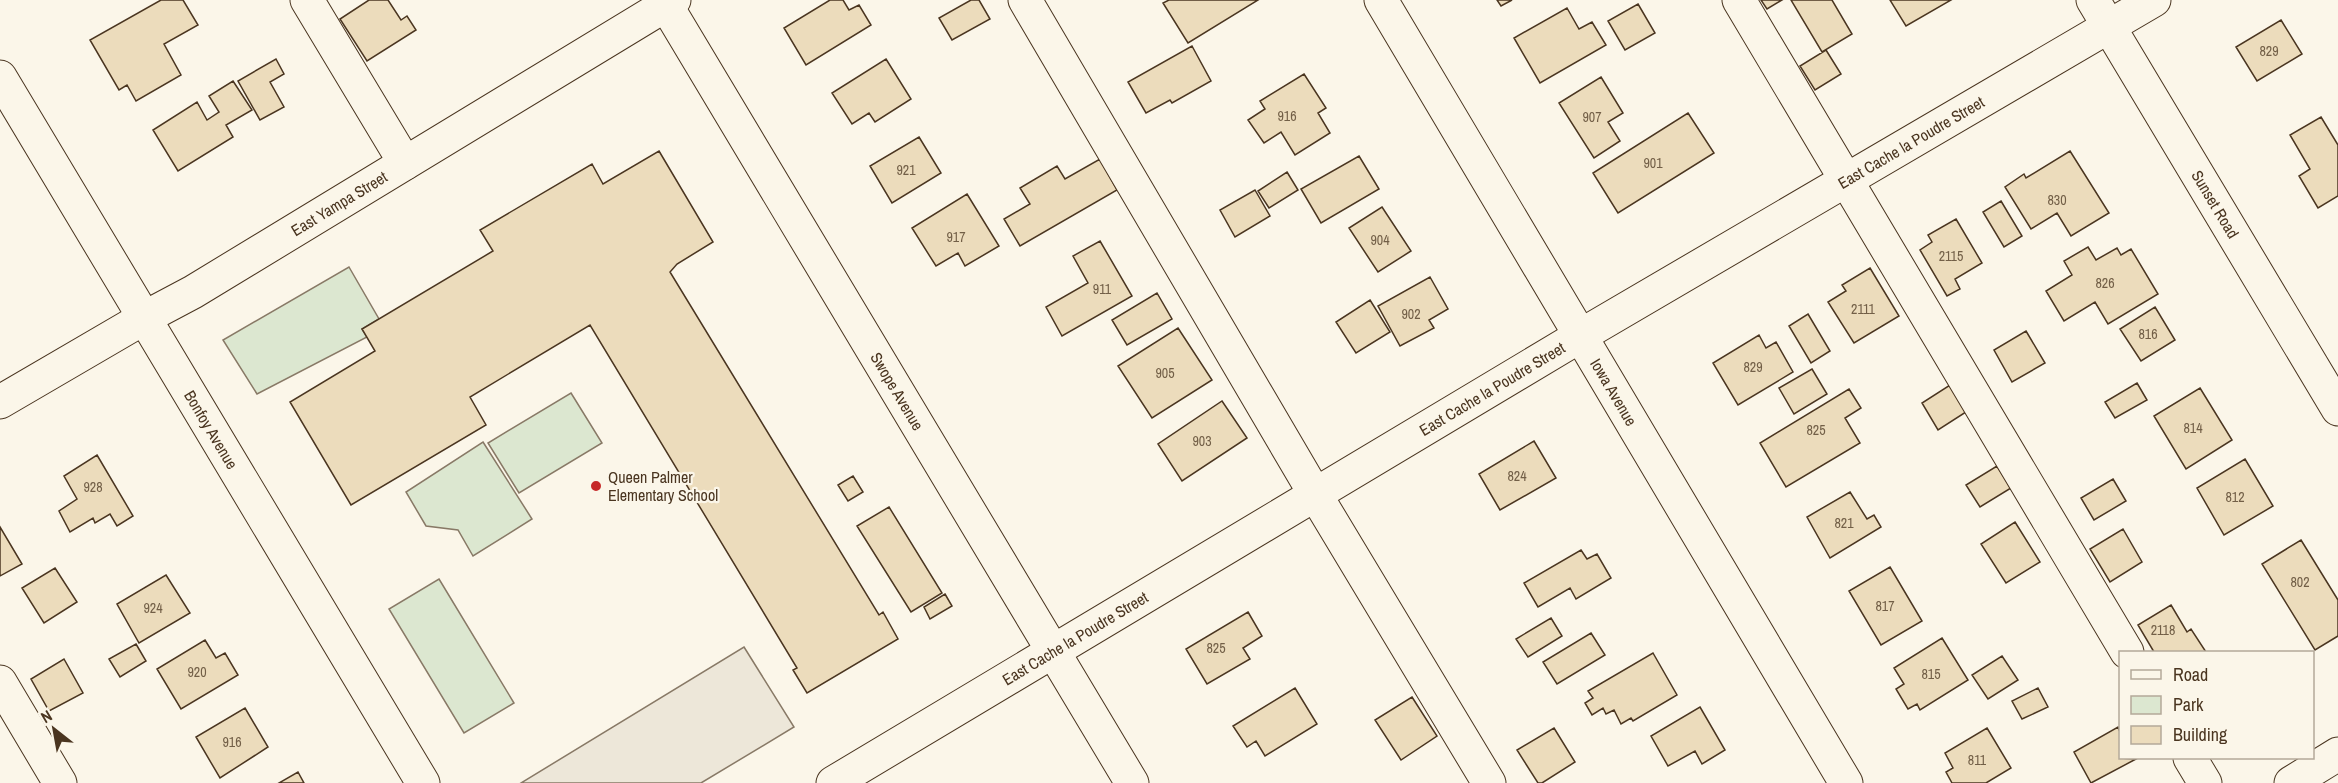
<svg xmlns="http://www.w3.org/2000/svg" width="2338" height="783" font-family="'Archivo Narrow',sans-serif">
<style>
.green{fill:#dce7d0;stroke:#887966;stroke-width:1.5}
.parking{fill:#ede7d9;stroke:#887966;stroke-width:1.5}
.building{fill:#ecdcbc;stroke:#4a3520;stroke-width:1.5}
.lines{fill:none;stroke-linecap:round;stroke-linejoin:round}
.minor-casing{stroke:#4a3520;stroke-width:35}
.minor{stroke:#fbf6e9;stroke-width:33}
.poi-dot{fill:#c62828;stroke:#fbf6e9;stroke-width:2}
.labels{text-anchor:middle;stroke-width:4.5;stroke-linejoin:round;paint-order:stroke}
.number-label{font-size:14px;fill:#725f47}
.street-label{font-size:16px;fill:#4a3520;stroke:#fbf6e9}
.poi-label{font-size:16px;fill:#4a3520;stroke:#fbf6e9;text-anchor:start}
</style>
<rect width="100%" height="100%" fill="#fbf6e9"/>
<path class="green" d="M349,267L379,319L362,329L367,337L257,394L223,340Z
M571,393L602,443L519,493L488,443Z
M483,442L532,519L473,556L458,530L426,526L406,492Z
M439,579L514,703L464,733L389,609Z"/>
<path class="parking" d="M744,647L794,727L701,783H521Z"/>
<path class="building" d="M161,0H183L198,25L164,44L181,75L136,101L127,85L119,90L90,40Z
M369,0H388L401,20L407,16L416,30L367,61L340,19Z
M830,0H843L849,10L859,5L871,25L806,65L784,28Z
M971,0H979L990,19L952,40L939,18Z
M1169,0H1258L1188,43L1163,3Z
M1497,0H1512L1501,6Z
M1761,0H1782L1767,9Z
M1791,0H1832L1852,34L1822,52Z
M1890,0H1951L1906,26Z
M1638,4L1655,33L1625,50L1608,21Z
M1567,8L1579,29L1592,22L1606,45L1540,83L1514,38Z
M2281,20L2302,54L2257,81L2236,47Z
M1192,46L1211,81L1172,103L1170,100L1146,113L1128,82Z
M1826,50L1841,74L1815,90L1800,66Z
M276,59L284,74L270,82L284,107L260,120L238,81Z
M886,59L911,99L875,122L869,113L852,124L832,93Z
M1304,74L1326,108L1318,113L1330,133L1295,155L1281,132L1264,143L1248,120L1265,109L1260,101Z
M1601,77L1623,113L1608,122L1620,141L1594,158L1559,103Z
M233,81L252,110L226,125L233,137L178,171L153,130L197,102L207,120L219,112L209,96Z
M1688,113L1714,153L1618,213L1593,173Z
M2321,117L2338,145V196L2318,208L2299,176L2310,169L2290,135Z
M919,137L941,173L892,203L870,166Z
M659,151L713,242L677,264L670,272L879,615L883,612L898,639L807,693L793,670L797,668L590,325L470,397L486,425L351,505L290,402L375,351L362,329L493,251L480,230L592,164L603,184Z
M2070,151L2109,213L2071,236L2057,213L2031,229L2005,187L2024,174L2026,178Z
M1359,156L1379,189L1321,223L1301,189Z
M1100,159L1117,190L1020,246L1004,219L1030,204L1020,188L1057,166L1065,179Z
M1287,172L1298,190L1269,208L1258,191Z
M1255,190L1270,216L1235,237L1220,210Z
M967,194L999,246L965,266L958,253L936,266L912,228Z
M2001,201L2022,236L2004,247L1983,212Z
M1382,207L1411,251L1378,272L1349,228Z
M1956,219L1982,263L1955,279L1960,289L1947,296L1920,250L1932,242L1928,235Z
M1100,241L1132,296L1062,336L1046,307L1088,283L1073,256Z
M2088,247L2096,260L2117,248L2121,255L2131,249L2158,294L2108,324L2095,302L2064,321L2046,291L2072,275L2064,261Z
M1870,268L1899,316L1854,343L1828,302L1846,291L1842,285Z
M1430,277L1448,309L1429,320L1434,328L1400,346L1378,306Z
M1157,293L1172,319L1127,345L1112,320Z
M1370,300L1390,332L1356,353L1336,322Z
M2155,307L2175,340L2141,361L2120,329Z
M1808,314L1830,351L1811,363L1789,326Z
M1178,328L1212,380L1152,418L1118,366Z
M2026,331L2045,363L2012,382L1994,350Z
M1759,335L1766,348L1776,342L1793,372L1738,405L1713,363Z
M1812,369L1827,394L1794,414L1779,388Z
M2137,383L2147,400L2115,418L2105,402Z
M1950,385L1966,412L1938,430L1922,403Z
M2200,388L2232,440L2186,469L2154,416Z
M1849,389L1861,408L1845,418L1860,443L1786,487L1760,443Z
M1222,401L1247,438L1182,481L1158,444Z
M1534,441L1556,478L1500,510L1479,474Z
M97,455L133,516L117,526L110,514L95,523L93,518L70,532L59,511L77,499L64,476Z
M2245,459L2273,506L2224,535L2197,488Z
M1997,466L2011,488L1980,507L1966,485Z
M853,476L863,492L848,501L838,485Z
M2113,479L2126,501L2094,520L2081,498Z
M1850,492L1867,519L1874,515L1881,527L1830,558L1807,517Z
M889,507L942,593L911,612L857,526Z
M2015,522L2040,562L2006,583L1981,544Z
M0,527L22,564L0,576Z
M2123,529L2142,562L2110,582L2090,549Z
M2301,540L2338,600V636L2315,650L2262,564Z
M1581,550L1587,559L1597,554L1611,578L1576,599L1570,588L1538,607L1524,583Z
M1890,567L1922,621L1881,645L1849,591Z
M55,568L77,602L44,623L22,588Z
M166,575L190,613L139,643L117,604Z
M945,594L952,606L930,619L924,607Z
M2171,605L2187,632L2191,629L2206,652H2154L2138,625Z
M1248,612L1262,636L1243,648L1250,659L1207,684L1186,649Z
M1551,618L1562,636L1528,657L1516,639Z
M1591,633L1605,655L1557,684L1543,662Z
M1942,638L1968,680L1920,710L1917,704L1908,709L1896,689L1904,684L1894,668Z
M205,640L216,658L225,653L238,675L181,709L157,669Z
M136,644L146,661L120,677L109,659Z
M1653,653L1677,695L1633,721L1631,718L1621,724L1614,710L1606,714L1603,708L1592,715L1585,703L1593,698L1588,691Z
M2002,656L2018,680L1988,699L1972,675Z
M64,659L83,693L49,711L31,679Z
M1295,688L1317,724L1265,756L1256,741L1247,747L1233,726Z
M2038,688L2048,707L2022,719L2012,701Z
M1412,697L1437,736L1401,760L1375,720Z
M1700,707L1725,750L1702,764L1695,751L1668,766L1651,736Z
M245,708L268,747L220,778L196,737Z
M2118,727L2120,732V758L2136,759L2091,783L2074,752Z
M1554,728L1575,762L1542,783H1538L1517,750Z
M1987,728L2011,768L1986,783H1952L1946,772L1953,768L1945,753Z
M298,772L304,783H279Z"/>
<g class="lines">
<defs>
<g id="minor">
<path d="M307,0L405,163"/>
<path id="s1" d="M663,0L1132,783"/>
<path d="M1025,0L1315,494L1489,783"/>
<path id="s2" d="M1381,0L1846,783"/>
<path d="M1739,0L2127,652"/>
<path id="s3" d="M2093,0L2338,409"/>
<path id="s4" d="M0,77L423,783"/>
<path id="s5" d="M0,402L144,318L193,292L674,0"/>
<path d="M0,682L60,783"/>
<path d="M2190,758L2205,783"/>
<path id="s6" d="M833,783L1580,336L2154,0"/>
<path d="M2291,783L2338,754"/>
</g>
</defs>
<use href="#minor" class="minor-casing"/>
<use href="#minor" class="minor"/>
</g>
<circle class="poi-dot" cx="596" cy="486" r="6"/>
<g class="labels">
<g class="number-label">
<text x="2269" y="56">829</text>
<text x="1287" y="121">916</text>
<text x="1592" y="122">907</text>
<text x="1653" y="168">901</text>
<text x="906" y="175">921</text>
<text x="2057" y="205">830</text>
<text x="956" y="242">917</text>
<text x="1380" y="245">904</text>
<text x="1951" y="261">2115</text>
<text x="2105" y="288">826</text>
<text x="1102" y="294">911</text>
<text x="1863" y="314">2111</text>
<text x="1411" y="319">902</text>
<text x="2148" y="339">816</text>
<text x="1753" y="372">829</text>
<text x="1165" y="378">905</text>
<text x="2193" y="433">814</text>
<text x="1816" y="435">825</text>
<text x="1202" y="446">903</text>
<text x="1517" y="481">824</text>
<text x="93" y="492">928</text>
<text x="2235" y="502">812</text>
<text x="1844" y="528">821</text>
<text x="2300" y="587">802</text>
<text x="1885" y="611">817</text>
<text x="153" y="613">924</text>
<text x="2163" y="635">2118</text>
<text x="1216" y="653">825</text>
<text x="197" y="677">920</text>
<text x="1931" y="679">815</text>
<text x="232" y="747">916</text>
<text x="1977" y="765">811</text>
</g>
<g class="street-label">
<text dy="6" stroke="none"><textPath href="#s6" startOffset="1254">East Cache la Poudre Street</textPath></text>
<text dy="6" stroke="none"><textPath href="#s5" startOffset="393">East Yampa Street</textPath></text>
<text dy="6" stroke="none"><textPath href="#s3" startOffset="238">Sunset Road</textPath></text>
<text dy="6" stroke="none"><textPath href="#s6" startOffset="768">East Cache la Poudre Street</textPath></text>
<text dy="6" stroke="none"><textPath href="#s1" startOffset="456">Swope Avenue</textPath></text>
<text dy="6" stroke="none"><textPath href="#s2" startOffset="456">Iowa Avenue</textPath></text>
<text dy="6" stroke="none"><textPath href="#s4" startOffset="411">Bonfoy Avenue</textPath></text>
<text dy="6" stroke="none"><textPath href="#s6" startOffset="282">East Cache la Poudre Street</textPath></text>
</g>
<g class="poi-label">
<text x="608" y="483">Queen Palmer<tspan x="608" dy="18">Elementary School</tspan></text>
</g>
</g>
<rect x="2119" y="651" width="195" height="108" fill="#fbf6e9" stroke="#b4a999" stroke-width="1.5"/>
<rect x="2131" y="670" width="30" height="9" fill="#fbf6e9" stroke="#b4a999" stroke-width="1.5"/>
<text x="2173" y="681" font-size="18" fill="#4a3520">Road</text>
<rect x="2131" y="696" width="30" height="18" fill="#dce7d0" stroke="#b4a999" stroke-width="1.5"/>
<text x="2173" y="711" font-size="18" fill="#4a3520">Park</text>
<rect x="2131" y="726" width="30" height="18" fill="#ecdcbc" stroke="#b4a999" stroke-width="1.5"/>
<text x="2173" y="741" font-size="18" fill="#4a3520">Building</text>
<g transform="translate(54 729) rotate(329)" stroke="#fbf6e9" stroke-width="4.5" paint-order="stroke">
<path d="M0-4.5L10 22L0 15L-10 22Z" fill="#4a3520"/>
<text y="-9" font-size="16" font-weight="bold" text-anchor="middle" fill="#4a3520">N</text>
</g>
</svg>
